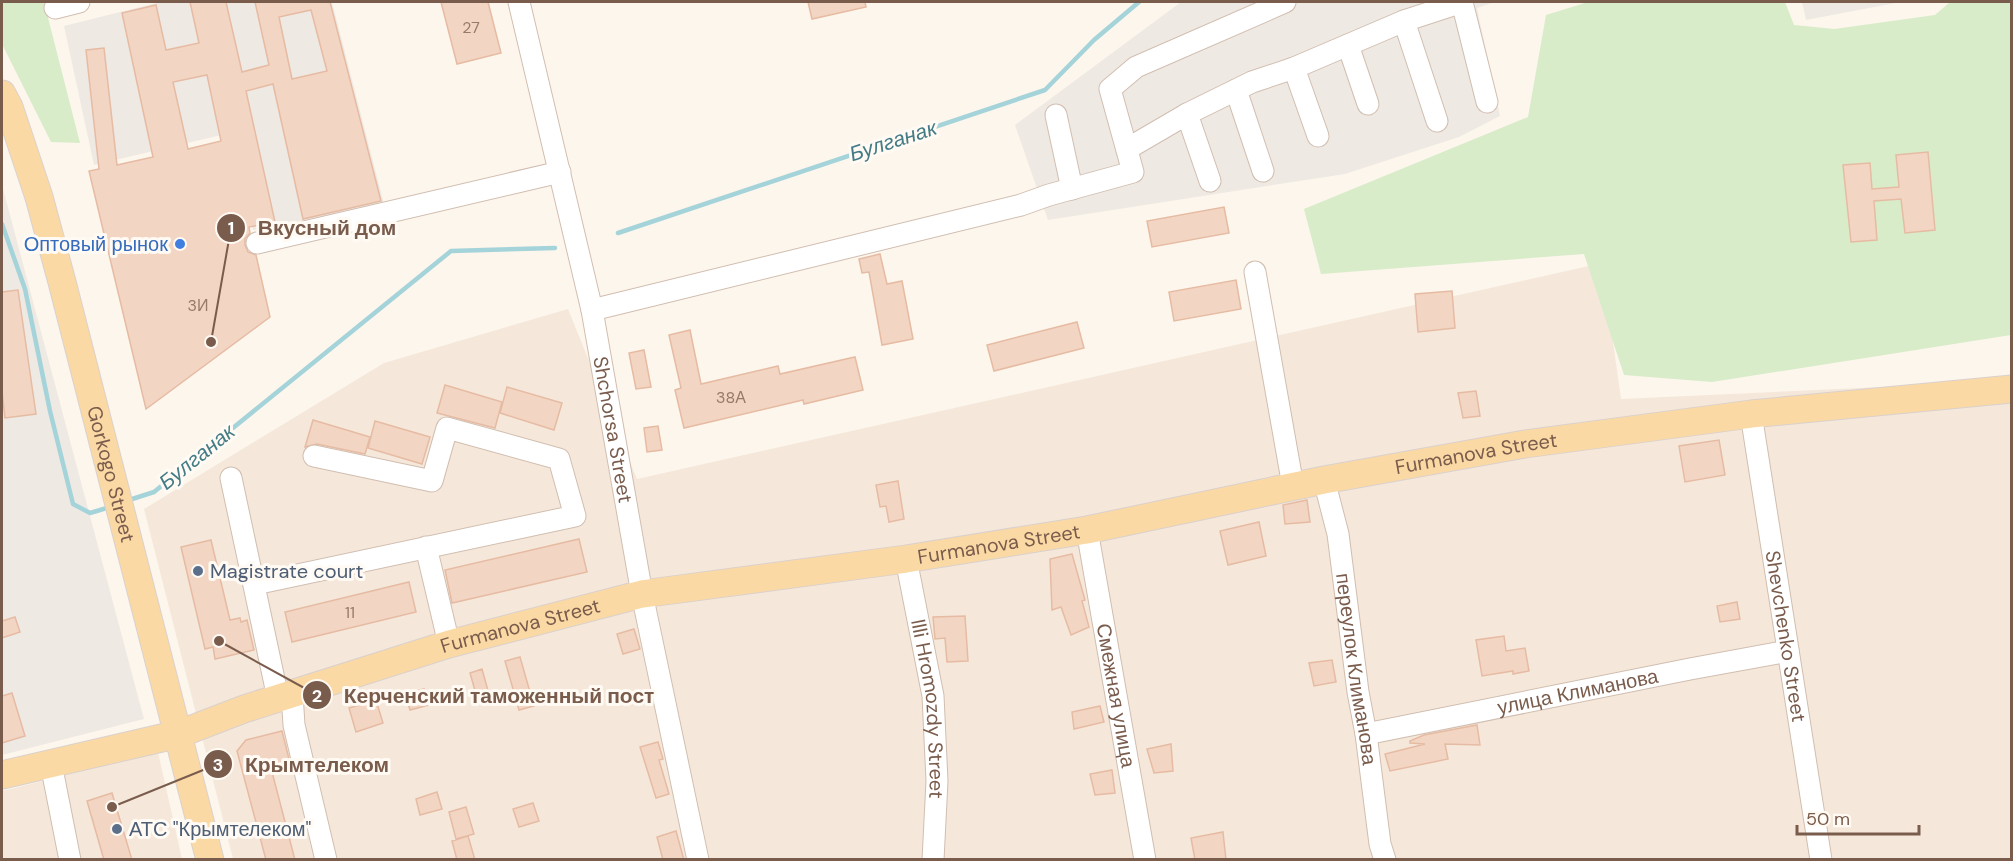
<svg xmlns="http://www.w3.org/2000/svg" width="2013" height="861" font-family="'DM Sans',sans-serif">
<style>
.residential{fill:#f5e8da}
.industrial{fill:#efe9e4}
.green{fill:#d8ecc9}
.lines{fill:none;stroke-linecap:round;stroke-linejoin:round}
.stream{stroke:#a5d3da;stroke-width:4.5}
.building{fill:#f3d5c3;stroke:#e6bba3;stroke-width:1.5;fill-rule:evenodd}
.minor-casing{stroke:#d1beb0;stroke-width:23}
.major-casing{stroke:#dad1cd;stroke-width:29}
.minor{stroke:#fff;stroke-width:21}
.major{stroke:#fbd9a5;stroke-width:27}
.shop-dot{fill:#3f7fe0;stroke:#fffaf3;stroke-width:2}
.service-dot{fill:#5c6f8a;stroke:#fffaf3;stroke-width:2}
.labels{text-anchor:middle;stroke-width:6;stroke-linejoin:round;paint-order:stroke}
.number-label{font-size:16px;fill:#987a6a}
.shop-label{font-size:20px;fill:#366cbe;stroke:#fffaf3;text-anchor:end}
.street-label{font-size:20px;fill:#7a5c4d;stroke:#fffaf3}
.service-label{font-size:20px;fill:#4e5e75;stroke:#fffaf3;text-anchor:start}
.water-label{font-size:21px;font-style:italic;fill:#437c86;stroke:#fffaf3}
.leader{fill:none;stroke:#7a5c4d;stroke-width:2}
.callout-dot{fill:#7a5c4d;stroke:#fffaf3;stroke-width:2}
.mark-label{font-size:18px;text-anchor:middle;font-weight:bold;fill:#fff}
.callout-label{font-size:21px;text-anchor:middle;font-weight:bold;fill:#7a5c4d;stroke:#fffaf3;stroke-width:6;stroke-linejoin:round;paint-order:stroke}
</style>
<rect width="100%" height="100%" fill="#fdf6ec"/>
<path class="residential" d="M1602,263L1621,399L2011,381V859H233L144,509L384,363L568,309L637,479Z
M158,752L182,859L2,860V791Z"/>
<path class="industrial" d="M160,2H332L384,204L253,230L230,133L94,165L64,26Z
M1181,2H1495L1477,8L1500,116L1459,137L1345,174L1048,220L1015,125Z
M1802,2H1901L1806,20Z
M2,185L144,719L2,755Z"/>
<path class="green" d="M2,2H44L80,143L51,142L2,44Z
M1588,2H1785L1794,25L1834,29L1935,15L1950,2H2011V335L1712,382L1624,375L1584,254L1321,274L1304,209L1528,117L1546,15Z"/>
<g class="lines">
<path class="stream" d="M2,224L25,289L50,411L73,504L90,513L110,507
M618,233L1045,90L1094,40L1139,2
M126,501L154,492L451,251L555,248"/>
</g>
<path class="building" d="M190,2H226L242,72L269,65L255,2H330L381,201L303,219L273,84L246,91L275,222L249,227L250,233L245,239V245L248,252L256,255L270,317L146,409L89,171L99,169L86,50L104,48L117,165L153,157L122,13L156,5L166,50L199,43ZM311,10L327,71L292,79L279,17ZM207,75L221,141L188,149L173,82Z
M441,2H488L501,53L457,64Z
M808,2H865L866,7L812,19Z
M1928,152L1935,230L1905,233L1901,199L1874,201L1877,240L1851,242L1843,165L1870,163L1872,189L1899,187L1896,155Z
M1224,207L1229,233L1152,247L1147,221Z
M880,254L887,284L902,281L913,339L882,345L869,272L862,273L859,259Z
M1236,280L1241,309L1174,321L1169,292Z
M18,290L36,414L5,418L2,392V292Z
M1452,291L1455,328L1418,332L1415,294Z
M1077,322L1084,348L994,371L987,345Z
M690,330L701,384L778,366L780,374L855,357L863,390L804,404L803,400L684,428L675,390L681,388L669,335Z
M644,350L651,387L636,389L629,353Z
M445,385L502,402L495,428L437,413Z
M507,387L562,403L554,430L500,413Z
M1476,391L1480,416L1463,418L1458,393Z
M313,420L370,437L365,454L317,444L305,447Z
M375,421L430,437L422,464L368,448Z
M658,426L662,450L647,452L644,428Z
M1719,440L1725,475L1685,482L1679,446Z
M898,481L904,519L889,522L886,506L880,507L876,485Z
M1307,500L1310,522L1285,524L1283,505Z
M1259,522L1266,556L1228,565L1220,531Z
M579,539L587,572L452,603L445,570Z
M211,540L230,620L240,618L241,622L247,620L254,650L215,659L213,647L205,649L181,547Z
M1072,554L1085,600L1082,601L1089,627L1071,635L1061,607L1052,610L1050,559Z
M409,582L416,612L292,642L285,612Z
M1737,602L1740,619L1720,622L1717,606Z
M965,616L968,661L947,662L945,638L935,639L933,617Z
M15,617L20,632L2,638V621Z
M634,629L640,649L623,654L617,634Z
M1504,636L1506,651L1525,648L1529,671L1513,674V671L1482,676L1476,640Z
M520,657L534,706L519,710L505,661Z
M1332,660L1336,682L1314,686L1309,663Z
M482,669L490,698L478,701L470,673Z
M424,689L429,705L410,710L405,694Z
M12,693L25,736L2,743V696Z
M376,700L383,723L356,732L349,708Z
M1100,706L1104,722L1074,729L1072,712Z
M1477,725L1480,745L1445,744L1448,759L1390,771L1385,754L1425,744L1410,743V741L1424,735Z
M282,731L291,767L272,772L295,860H266L237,751L246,740Z
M658,742L663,759L659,760L669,794L656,798L640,747Z
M1171,744L1173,771L1154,773L1147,749Z
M1112,770L1115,793L1095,795L1090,774Z
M437,792L442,809L420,815L416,799Z
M112,793L132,860H104L87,801Z
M533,803L539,821L519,827L513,809Z
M466,807L474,834L456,839L449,812Z
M676,831L684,860H663L657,837Z
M1223,832L1226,860H1195L1191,838Z
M468,836L475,860H457L452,841Z"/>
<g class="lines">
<defs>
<g id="minor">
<path id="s1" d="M519,2L592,310L642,594L698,860"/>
<path d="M1462,2L1487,102"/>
<path d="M55,8L79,2"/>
<path d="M1404,21L1437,121"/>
<path d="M1348,45L1368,104"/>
<path d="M1294,68L1318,136"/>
<path d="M1236,90L1263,171"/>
<path d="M1187,114L1210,181"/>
<path d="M1056,115L1072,189"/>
<path d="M1127,149L1187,114L1252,82L1294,68L1404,21L1462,2"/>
<path d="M257,243L560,172"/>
<path d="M1255,272L1293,486"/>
<path d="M592,310L1021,205L1049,195L1133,172L1110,89L1136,67L1285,2"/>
<path id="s2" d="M1751,414L1821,860"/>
<path d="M231,478L278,698"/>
<path id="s3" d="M1324,480L1338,534L1358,692L1366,734L1380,844L1385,860"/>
<path id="s4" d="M1087,530L1145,860"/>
<path d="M426,547L449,644"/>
<path id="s5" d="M906,559L933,696L937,781L933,860"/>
<path d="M255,584L575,516L559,459L447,428L432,481L314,456"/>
<path d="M292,694L294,725L326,860"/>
<path id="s6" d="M1366,734L1690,669L1788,651"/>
<path d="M51,764L70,860"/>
</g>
<g id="major">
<path id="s7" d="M2,94L9,107L39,197L62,282L210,860"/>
<path id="s8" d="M2,775L179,734L244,709L449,644L642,594L906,559L1087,530L1324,480L1525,444L1751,414L2012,389"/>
</g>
</defs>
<use href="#minor" class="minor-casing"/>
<use href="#major" class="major-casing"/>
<use href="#minor" class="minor"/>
<use href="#major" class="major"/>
</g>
<circle class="shop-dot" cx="180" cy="244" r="6"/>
<g class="service-dot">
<circle cx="198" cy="571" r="6"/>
<circle cx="117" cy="829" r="6"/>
</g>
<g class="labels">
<g class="number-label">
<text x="471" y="33">27</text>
<text x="198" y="311">3И</text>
<text x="731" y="403">38А</text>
<text x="350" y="618">11</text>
</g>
<g class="shop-label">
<text x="168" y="251">Оптовый рынок</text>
</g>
<g class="street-label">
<text dy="7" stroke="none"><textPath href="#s1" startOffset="438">Shchorsa Street</textPath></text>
<text dy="7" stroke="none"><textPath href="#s8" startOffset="1512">Furmanova Street</textPath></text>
<text dy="7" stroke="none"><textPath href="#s7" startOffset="396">Gorkogo Street</textPath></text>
<text dy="7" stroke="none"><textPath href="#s8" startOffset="1026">Furmanova Street</textPath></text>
<text dy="7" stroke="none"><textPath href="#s8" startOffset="540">Furmanova Street</textPath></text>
<text dy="7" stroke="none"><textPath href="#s2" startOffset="225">Shevchenko Street</textPath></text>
<text dy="7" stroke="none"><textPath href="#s3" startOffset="192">переулок Климанова</textPath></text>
<text dy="7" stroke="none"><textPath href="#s6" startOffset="216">улица Климанова</textPath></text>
<text dy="7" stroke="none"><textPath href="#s4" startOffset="168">Смежная улица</textPath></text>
<text dy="7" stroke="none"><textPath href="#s5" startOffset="152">Illi Hromozdy Street</textPath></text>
</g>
<g class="service-label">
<text x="210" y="578">Magistrate court</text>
<text x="129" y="836">АТС "Крымтелеком"</text>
</g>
<g class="water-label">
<text transform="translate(893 141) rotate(-18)" y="7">Булганак</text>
<text transform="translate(197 457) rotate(-39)" y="7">Булганак</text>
</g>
</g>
<path class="leader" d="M211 342L231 228M219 641L317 695M112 807L218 764"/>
<g class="callout-dot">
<circle cx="211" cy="342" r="6"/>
<circle cx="219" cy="641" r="6"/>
<circle cx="112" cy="807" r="6"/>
<circle cx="231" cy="228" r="15"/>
<circle cx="317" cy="695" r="15"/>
<circle cx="218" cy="764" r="15"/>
</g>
<g class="mark-label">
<text x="231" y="234">1</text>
<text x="317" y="702">2</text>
<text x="218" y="771">3</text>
</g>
<g class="callout-label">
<text x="327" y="235">Вкусный дом</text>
<text x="499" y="703">Керченский таможенный пост</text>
<text x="317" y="772">Крымтелеком</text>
</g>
<rect width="2013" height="861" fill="none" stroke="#7a5c4d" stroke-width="6"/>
<path d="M1797 825v9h122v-9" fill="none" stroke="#7a5c4d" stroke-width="3"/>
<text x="1806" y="825" font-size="18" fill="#7a5c4d" stroke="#fffaf3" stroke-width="4.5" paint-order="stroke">50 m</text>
</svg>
